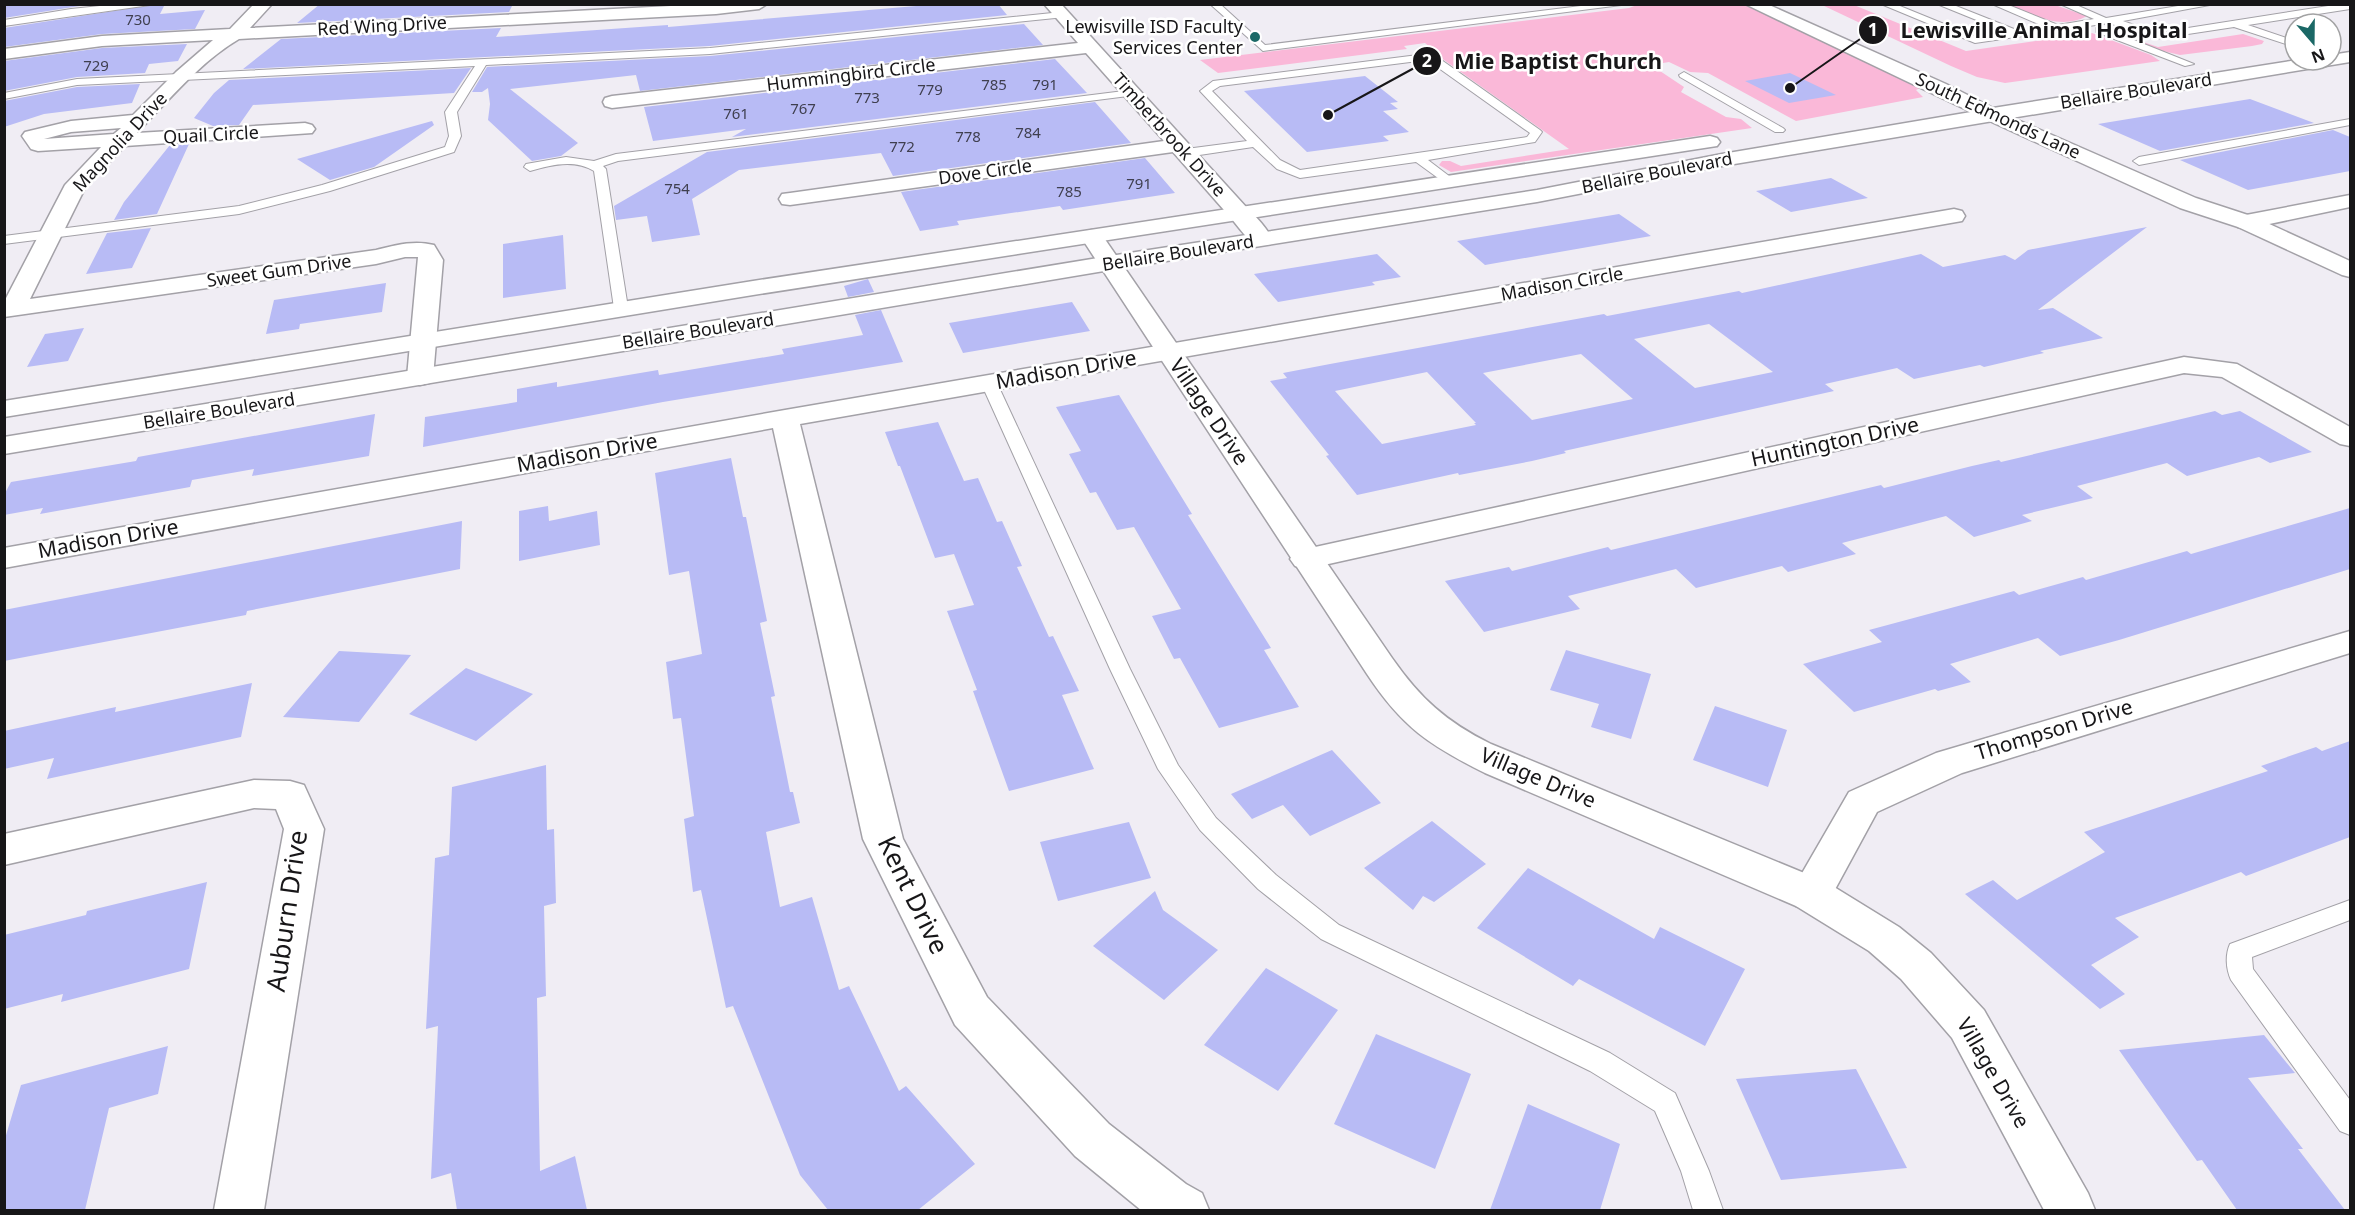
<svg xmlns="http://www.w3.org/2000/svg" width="2355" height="1215" font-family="'Noto Sans',sans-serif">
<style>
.green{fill:#fab8d8}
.building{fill:#b8bbf5;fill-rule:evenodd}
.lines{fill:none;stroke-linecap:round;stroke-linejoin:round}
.service-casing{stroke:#a3a1a7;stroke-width:2}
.minor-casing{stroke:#a3a1a7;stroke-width:3}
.tertiary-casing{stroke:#a3a1a7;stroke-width:3}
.secondary-casing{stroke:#a3a1a7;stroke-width:3}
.service{fill:#fff;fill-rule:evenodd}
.minor{fill:#fff;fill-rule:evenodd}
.tertiary{fill:#fff;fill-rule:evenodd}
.secondary{fill:#fff;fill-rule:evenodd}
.poi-dot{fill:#1b6866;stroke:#fff;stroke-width:2}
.labels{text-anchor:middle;stroke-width:5;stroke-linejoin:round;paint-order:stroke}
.far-number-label{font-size:15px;fill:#3f3f4f}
.far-street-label{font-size:18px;fill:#171618;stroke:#fff}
.far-poi-label{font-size:18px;fill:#171618;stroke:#fff;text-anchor:end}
.street-label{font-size:21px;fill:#171618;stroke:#fff}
.near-street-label{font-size:26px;fill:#171618;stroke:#fff}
.leader{fill:none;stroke:#171618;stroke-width:2}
.callout-dot{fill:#171618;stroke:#fff;stroke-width:2}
.mark-label{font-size:18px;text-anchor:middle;font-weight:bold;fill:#fff}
.callout-label{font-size:22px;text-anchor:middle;font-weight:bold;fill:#171618;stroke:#fff;stroke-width:5;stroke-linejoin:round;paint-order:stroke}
</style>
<rect width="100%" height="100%" fill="#f0edf4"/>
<path class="green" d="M1747,4L1920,88L1916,90L1923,97L1796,121L1708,73L1690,72L1669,62L1651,65L1684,87L1681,92L1726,117L1741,119L1752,128L1451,172L1439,165L1442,161H1450L1461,166L1569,149L1437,55L1421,56L1417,54L1436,52L1425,43L1404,46L1407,49L1218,73L1200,60L1629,8L1637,5Z
M1822,5H1854L1966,51L2092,33L2151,55L2160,61L2005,83L1977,77L1951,66Z
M2004,5H2055L2087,16C2061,31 2029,14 2004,5Z
M2093,25L2158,47L2243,34L2264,41L2262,44L2252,46L2180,55L2159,50Z"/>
<path class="building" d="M4,4H92L4,18Z
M159,4H165L160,14L205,10L195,29L102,34L4,47V28Z
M320,4H513L509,12L297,23Z
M940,4H998L1007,15L710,46L243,69L281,39L501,28L496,37L668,25V27Z
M1024,24L1043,45L640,91L636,75L510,89L578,143L561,156L532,161L488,120L490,104L488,88L482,92H472L487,67L710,56Z
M187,44L178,61L149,64L145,73L77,77L4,91V61L102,48Z
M1055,59L1087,93L732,137L746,129L653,141L644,107Z
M471,68L454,93L253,105L239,125L213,126L194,118L214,93L229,80Z
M1790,73L1836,95L1789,103L1745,81Z
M1365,76L1398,102L1390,103L1398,109L1383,111L1409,132L1383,136L1389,141L1307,152L1244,91Z
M140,84L132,103L44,114L4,127V101L77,87Z
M2250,99L2314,123L2160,151L2098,124Z
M1095,102L1131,143L893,176L881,153L739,170L692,199L700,235L652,242L647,216L616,220L614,206L707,152Z
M432,121L434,125L374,167L330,180L297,159Z
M2333,130L2350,137V171L2248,190L2180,160Z
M189,144L157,214L114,220L124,202L170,145Z
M1145,158L1175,193L1063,210L1060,206L957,221L959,225L920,231L901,192Z
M1831,178L1868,198L1791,212L1756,191Z
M1619,214L1651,236L1485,265L1457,241Z
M2147,227L2038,310L2053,308L2103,338L2040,351L2044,353L1984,367L1980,365L1914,379L1897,368L1825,384L1834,391L1564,451L1566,453L1532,461L1459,475L1458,473L1357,495L1326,456L1329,455L1270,381L1287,378L1283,373L1330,364L1604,314L1607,316L1739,291L1742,293L1921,254L1943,267L2005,255L2015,260L2028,250ZM1709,324L1773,372L1695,388L1634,339ZM1581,354L1633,399L1532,420L1483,373ZM1427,372L1476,423H1474L1476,425L1382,444L1335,391Z
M151,228L132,268L86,274L107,233Z
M563,235L566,289L503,298V244Z
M1377,254L1401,277L1372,282L1375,285L1278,302L1254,274Z
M868,279L874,292L848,297L844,286Z
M386,283L382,312L300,324L299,329L266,334L274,300Z
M1072,302L1090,331L963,353L949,323Z
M881,310L903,362L663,402L423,447L425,417L517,402V389L557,382V387L658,370L659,375L784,354L782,349L863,335L855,315Z
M84,328L68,361L27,367L45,334Z
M1119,395L1192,514L1188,515L1271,648L1264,650L1299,707L1219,728L1180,658L1174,659L1152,616L1181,609L1134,527L1117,530L1096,492L1090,493L1069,454L1081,451L1056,407Z
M2215,411L2222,415L2240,411L2312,452L2270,463L2259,457L2187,476L2167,463L2077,486L2093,498L2022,515L2032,521L1974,537L1946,516L1842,543L1856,554L1788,572L1782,566L1696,588L1676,569L1568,596L1580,609L1484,632L1445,581L1509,567L1512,571L1608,547L1611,550L1881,485L1884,488L1972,466L1999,460L2001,462Z
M375,414L369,456L252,476L254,469L192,480L190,487L40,514L43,508L4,515V495L11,482L136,461L138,457Z
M938,422L964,481L978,478L997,522L1002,521L1022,566L1017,567L1049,637L1053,636L1079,691L1062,695L1094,769L1009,791L973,691L977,690L947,611L974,605L954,554L935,558L900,466H898L885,432Z
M731,458L743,517H746L767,621L760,623L775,696L771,697L790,792H793L800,823L766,832L780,907L812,897L839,990L849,986L899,1091L906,1086L975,1164L918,1210H828L800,1175L733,1006L726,1008L701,890L693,892L684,819L694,816L681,718L673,719L666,662L702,654L689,571L669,575L655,473Z
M548,506L549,521L597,511L600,545L519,561V511Z
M2350,508V569L2119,640L2060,656L2038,638L1950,664L1971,682L1938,691L1935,689L1854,712L1803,664L1882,642L1869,630L2014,591L2019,595L2083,577L2086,580L2187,551L2191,554Z
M462,521L460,569L247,611L246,615L4,661V610Z
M1566,650L1651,674L1631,739L1591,727L1599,704L1550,690Z
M339,651L411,655L359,722L283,717Z
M466,668L533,694L476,741L409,714Z
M252,683L241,737L47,779L54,758L4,769V731L116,707L115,712Z
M1715,706L1787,730L1768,787L1693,760Z
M2350,741V837L2246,876L2241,872L2115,918L2139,937L2091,965L2125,994L2100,1009L1965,894L1993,880L2017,900L2105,852L2084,832L2268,771L2261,766L2316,747L2322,751Z
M1332,750L1381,803L1310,836L1283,805L1252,819L1231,794Z
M546,765L547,830L554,829L556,903L544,906L546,996L537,998L540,1171L575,1156L587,1210H457L451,1173L431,1179L438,1026L426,1029L435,858L449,855L452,787Z
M1432,821L1486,864L1434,902L1423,896L1413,910L1364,868Z
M1129,822L1151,878L1058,901L1040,842Z
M1528,868L1654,939L1660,927L1745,969L1705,1046L1579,979L1573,986L1477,928Z
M207,882L189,969L61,1002L63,994L4,1009V935L86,915L87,911Z
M1155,891L1163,910L1218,950L1164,1000L1093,946Z
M1266,968L1338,1010L1278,1091L1204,1045Z
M1376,1034L1471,1074L1435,1169L1334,1124Z
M2264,1035L2295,1073L2248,1078L2303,1149H2298L2345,1210H2237L2202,1160L2197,1161L2119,1050Z
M168,1046L158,1094L109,1108L85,1210H4V1142L21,1085Z
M1856,1069L1907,1168L1781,1180L1736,1079Z
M1528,1104L1620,1144L1600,1210H1490Z"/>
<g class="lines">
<defs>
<path id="service" d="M119,4H157L4,26V20L71,9Z
M1210,4H1220L1265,45L1597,4H1629L1263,51Z
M1881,4H1895L1976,37L2006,32L1937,4H1951L2019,31L2045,27L1992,4H2006L2058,25L2094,19L2060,4H2074L2106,18L2190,4H2215L2123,21L2156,33L2341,4H2350V9L2248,25L2295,41V47L2234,27L2155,39L2109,23L1975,43Z
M1062,12L1067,15L1065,17L710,54L486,65L457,112L461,136L454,152L330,191L239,214L4,244V236L239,206L322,185L445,147L449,136L445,112L475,66L77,85L4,99V93L77,79L710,48Z
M2096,28H2104L2194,64L2185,66L2096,32Z
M1418,55L1440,59L1540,130L1542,132L1535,142L1428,160L1453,179L1455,182L1453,185L1449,186L1416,162L1300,178L1277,169L1253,147L1186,157L1180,153L1186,149L1247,141L1200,91L1213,81ZM1418,61L1433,64L1530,133L1527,137L1300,170L1280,160L1212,91L1220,86Z
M1684,72L1783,128L1785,130L1783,132H1775L1680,77L1679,75Z
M1132,90L1137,93L1136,95L618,161L603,166L606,169L628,308L621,312L614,308L594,171C574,159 551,165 530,171L524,167L526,164L566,157L594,161L616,154Z
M2350,119V125L2139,165L2133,161L2139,157Z
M989,378L997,383L1130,669L1178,765L1216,818L1276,875L1339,925L1610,1053L1675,1093L1709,1171L1723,1210H1693L1681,1171L1655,1111L1590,1071L1321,939L1258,889L1200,830L1158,769L1110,669L981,383Z
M2350,900V920L2252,957L2253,969L2350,1100V1135L2340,1131L2231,980C2226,969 2225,955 2230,944Z"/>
<path id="minor" d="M254,4H272L250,28L709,4H767L759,9L716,14L239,39C200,62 169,100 137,133L305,123L312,125L315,129L312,133L125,146L85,188L30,299L376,250C396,245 414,240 434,245L443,260L433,377L429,383L420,385L411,383L407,377L418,257H405L376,264L4,317V302L65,185L101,147L38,151L31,149L22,136L25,132L71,121L133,115L176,72L213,40L102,46L4,59V49L102,36L230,29ZM121,128L114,134L44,139L71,132Z
M1044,4H1061L1247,208L1250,213L1247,218L1239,220L1231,218L1173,152L790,205L782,204L779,199L782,194L790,193L1164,141L1086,53L612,108L605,106L603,102L605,98L612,96L1078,43Z
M2350,195V207L2246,229L2238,227L2235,222L2238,217L2246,215Z
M1954,209L1962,211L1965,216L1962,221L800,424L903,839L987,997L1109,1124L1186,1184L1202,1193L1209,1210H1141L1075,1156L955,1025L863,839L773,428L4,568V548L785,410Z
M2184,357L2237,364L2350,427V446L2340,444L2222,377L2184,373L1306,569L1295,566L1290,559L1295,552L1306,549Z
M2350,631V653L1962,773L1877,812L1826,906L1811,910L1796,906L1790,894L1849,792L1936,753Z
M254,780L290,781L304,785L324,829L264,1210H214L284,829L276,809L254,808L4,865V834Z"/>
<path id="tertiary" d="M1990,108L2196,198L2254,217L2350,261V277L2342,275L2238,227L2180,208L1983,118L1980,114L1983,110Z
M1239,206C1253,210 1265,227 1273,239L1270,244C1251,248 1242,231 1231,218L1228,213L1231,208Z
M1092,230L1100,232L1392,658C1420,698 1446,722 1491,744L1826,882L1899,927L1931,953L1984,1010L2088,1193L2095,1210H2044L1952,1038L1901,979L1869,951L1796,906L1485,773C1429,745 1402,727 1367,674L1081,237L1084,232Z"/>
<path id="secondary" d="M1745,4H1767L1946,84L1993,108L2297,60H2331V55L2350,52V62L1722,166L1537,202L1110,270L4,454V437L1110,256L1537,190L1722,154L1971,112Z
M1710,136L1717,138L1720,142L1717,146L753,295L4,417V401L753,281Z"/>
</defs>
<use href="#service" class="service-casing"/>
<use href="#minor" class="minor-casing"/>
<use href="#tertiary" class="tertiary-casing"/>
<use href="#secondary" class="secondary-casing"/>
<use href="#service" class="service"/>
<use href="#minor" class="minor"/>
<use href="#tertiary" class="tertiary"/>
<use href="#secondary" class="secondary"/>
</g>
<circle class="poi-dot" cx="1255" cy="37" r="6"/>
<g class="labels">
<g class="far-number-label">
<text x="138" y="25">730</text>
<text x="96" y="71">729</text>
<text x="994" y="90">785</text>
<text x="1045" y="90">791</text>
<text x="930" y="95">779</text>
<text x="867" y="103">773</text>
<text x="803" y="114">767</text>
<text x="736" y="119">761</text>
<text x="1028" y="138">784</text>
<text x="968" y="142">778</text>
<text x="902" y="152">772</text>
<text x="1139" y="189">791</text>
<text x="677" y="194">754</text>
<text x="1069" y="197">785</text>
</g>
<g class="far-street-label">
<text transform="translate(382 26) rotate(-3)" y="6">Red Wing Drive</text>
<text transform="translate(851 75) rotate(-7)" y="6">Hummingbird Circle</text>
<text transform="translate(2136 91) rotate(-9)" y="6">Bellaire Boulevard</text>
<text transform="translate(1998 116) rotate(25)" y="6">South Edmonds Lane</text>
<text transform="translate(211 135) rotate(-3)" y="6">Quail Circle</text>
<text transform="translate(1169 135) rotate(48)" y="6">Timberbrook Drive</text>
<text transform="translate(120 142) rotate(-47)" y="6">Magnolia Drive</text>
<text transform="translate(985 172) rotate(-8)" y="6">Dove Circle</text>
<text transform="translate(1657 173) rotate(-11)" y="6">Bellaire Boulevard</text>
<text transform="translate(1178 253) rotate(-9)" y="6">Bellaire Boulevard</text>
<text transform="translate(279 271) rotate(-8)" y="6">Sweet Gum Drive</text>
<text transform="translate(1562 284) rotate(-10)" y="6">Madison Circle</text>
<text transform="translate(698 331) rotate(-9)" y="6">Bellaire Boulevard</text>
<text transform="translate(219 411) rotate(-9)" y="6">Bellaire Boulevard</text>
</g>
<g class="far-poi-label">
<text x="1243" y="33">Lewisville ISD Faculty<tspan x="1243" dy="21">Services Center</tspan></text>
</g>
<g class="street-label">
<text transform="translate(1066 370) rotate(-10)" y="7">Madison Drive</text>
<text transform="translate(1209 412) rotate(56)" y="7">Village Drive</text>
<text transform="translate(1835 442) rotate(-12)" y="7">Huntington Drive</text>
<text transform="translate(587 453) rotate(-10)" y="7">Madison Drive</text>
<text transform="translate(108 539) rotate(-10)" y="7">Madison Drive</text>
<text transform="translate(2054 730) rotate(-17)" y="7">Thompson Drive</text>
<text transform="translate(1538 778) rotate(23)" y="7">Village Drive</text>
<text transform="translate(1993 1073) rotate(60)" y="7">Village Drive</text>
</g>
<g class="near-street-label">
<text transform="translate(913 895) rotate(64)" y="9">Kent Drive</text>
<text transform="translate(287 911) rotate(-82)" y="9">Auburn Drive</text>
</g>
</g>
<path class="leader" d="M1790 88L1873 30M1328 115L1427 61"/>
<g class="callout-dot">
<circle cx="1790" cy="88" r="6"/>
<circle cx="1328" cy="115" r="6"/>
<circle cx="1873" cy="30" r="15"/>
<circle cx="1427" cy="61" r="15"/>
</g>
<g class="mark-label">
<text x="1873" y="36">1</text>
<text x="1427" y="67">2</text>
</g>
<g class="callout-label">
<text x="2044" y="38">Lewisville Animal Hospital</text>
<text x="1558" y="69">Mie Baptist Church</text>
</g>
<rect width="2355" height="1215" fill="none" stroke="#171618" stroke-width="12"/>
<g transform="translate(2313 42) rotate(160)"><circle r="28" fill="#ffffff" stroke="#a2a2a3" stroke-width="1.5"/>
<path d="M0-4.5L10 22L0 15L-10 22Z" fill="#1b6866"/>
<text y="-9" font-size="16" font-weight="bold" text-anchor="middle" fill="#171618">N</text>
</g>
</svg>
